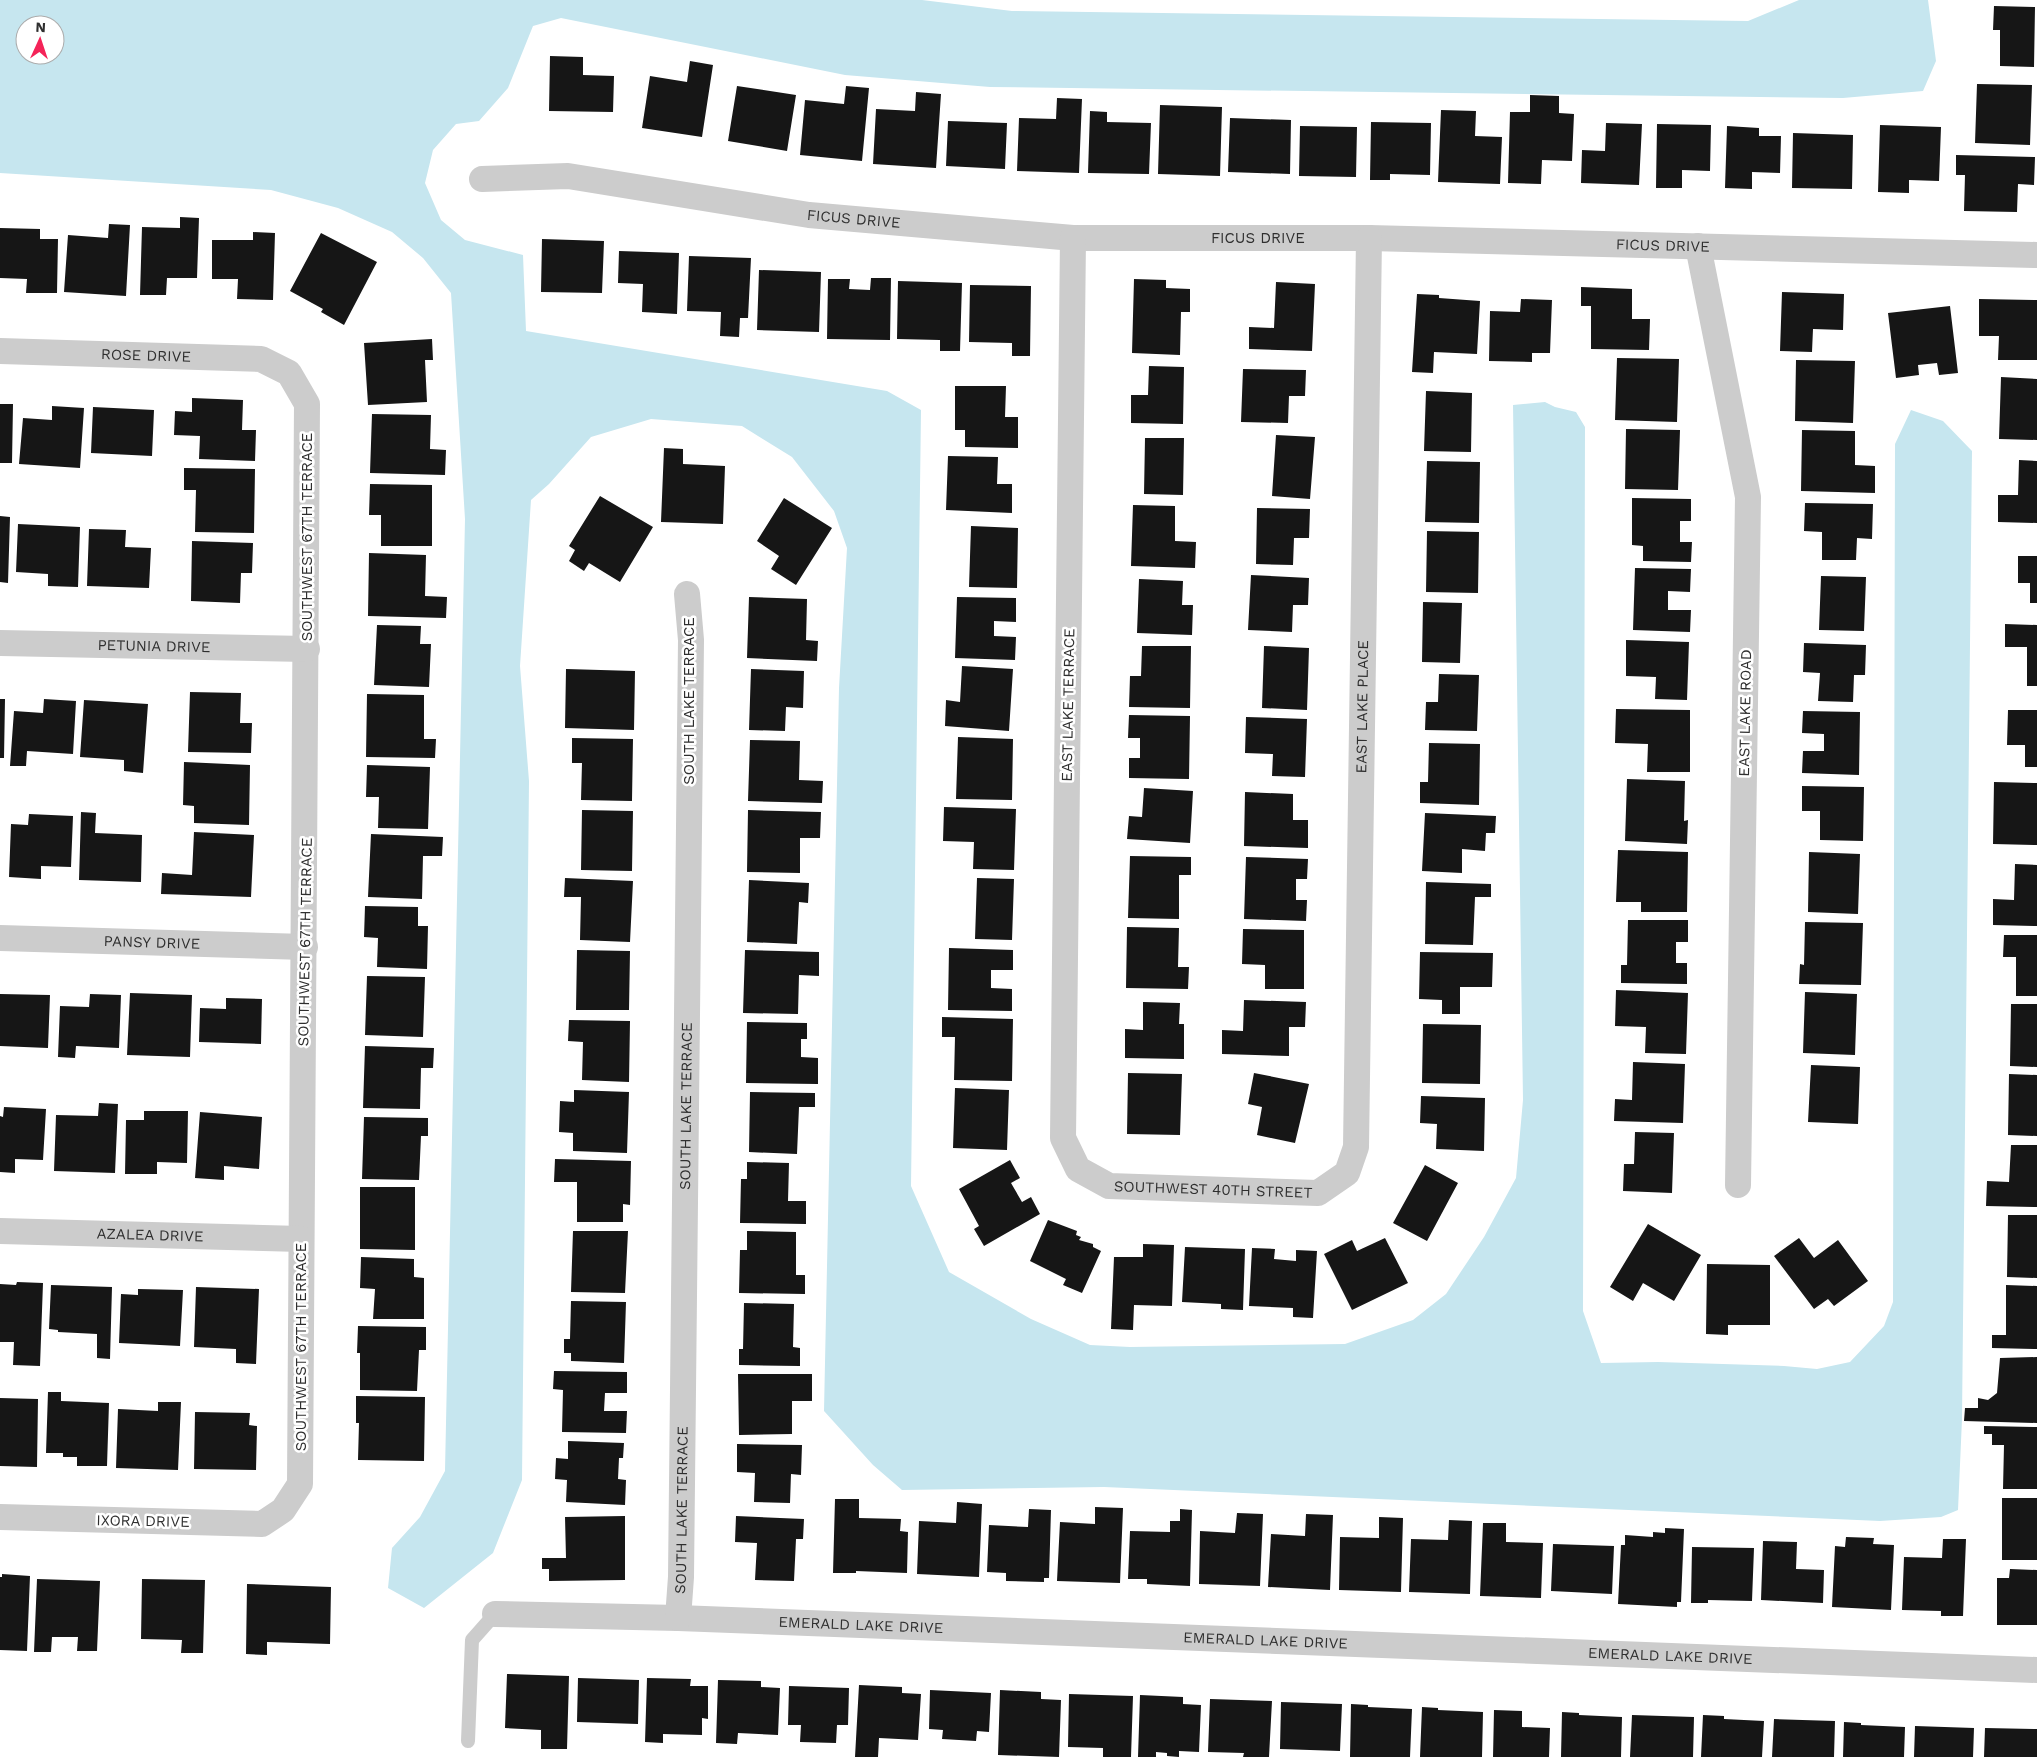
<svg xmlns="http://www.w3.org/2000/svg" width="2037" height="1757" font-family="'Work Sans',sans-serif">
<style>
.water{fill:#c6e6ef;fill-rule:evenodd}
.building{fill:#161616}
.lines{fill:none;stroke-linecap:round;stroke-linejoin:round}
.lane{stroke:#ccc;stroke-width:14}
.street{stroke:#ccc;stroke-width:26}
.labels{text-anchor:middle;stroke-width:5;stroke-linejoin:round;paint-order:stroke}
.street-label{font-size:15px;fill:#2f2f2f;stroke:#fff}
</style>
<rect width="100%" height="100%" fill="#fff"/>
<path class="water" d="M0,0H922L1012,11L1748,21L1799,0H1928L1936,61L1923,91L1843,98L990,87L845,75L561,18L533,26L508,88L479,121L456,124L433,150L425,183L441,220L465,240L523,255L526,331L887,391L921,410L911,1186L949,1272L1031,1319L1090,1345L1130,1347L1345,1344L1413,1320L1446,1294L1484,1237L1516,1178L1523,1100L1513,405L1545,402L1555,407L1576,412L1585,427L1583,1311L1601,1363L1658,1362L1784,1366L1817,1369L1850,1362L1884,1326L1893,1302L1895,444L1911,410L1943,421L1972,451L1962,1419L1958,1510L1941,1517L1880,1521L1104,1487L902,1490L873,1465L824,1411L839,688L847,548L834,511L792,457L742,426L651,419L591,437L549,484L531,500L520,666L529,781L522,1480L493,1553L424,1608L388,1588L392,1548L420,1517L445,1471L465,519L451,293L423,258L392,232L338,208L271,190L0,173ZM25,25H55V55H25Z"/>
<path class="building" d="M1994,6L2035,7L2034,67L2000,66V30H1993Z
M550,56L583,57V75L614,76L613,112L549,111Z
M690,61L713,65L702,137L642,128L650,76L687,82Z
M1977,84L2032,85L2030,145L1975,143Z
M737,86L796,95L787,151L728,141Z
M846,86L869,88L862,161L800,155L805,100L844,104Z
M916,92L941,94L936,168L873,164L876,109L915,111Z
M1530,95L1559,96V113L1574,114L1572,161L1542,160L1541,184L1508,183L1510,112H1530Z
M1057,98L1082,99L1079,173L1017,171L1019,118L1056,119Z
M1160,105L1222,107L1220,176L1158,174Z
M1441,110L1476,111L1475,136L1502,137L1500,184L1438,182Z
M1090,111L1107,112V122L1151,123L1149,174L1088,173Z
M1230,118L1291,120L1290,174L1228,172Z
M948,121L1007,123L1005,169L946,166Z
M1371,122L1431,123L1430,175L1390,174V180H1370Z
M1606,123L1642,124L1639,185L1581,183L1582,150L1605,151Z
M1657,124L1711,125L1710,171L1682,170V188H1656Z
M1880,125L1941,127L1939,181L1909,180V193L1878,192Z
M1300,126L1357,127L1356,177L1299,176Z
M1727,126L1759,128V136H1781L1780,173L1752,172V189L1725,188Z
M1793,133L1853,135L1852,189L1792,188Z
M1956,155L2035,157L2034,185L2018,184L2017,212L1964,211L1965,175H1956Z
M180,217L199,218L197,278H167L166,295H140L142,227L180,228Z
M109,224L130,225L126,296L64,292L68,235L108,238Z
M0,228L40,229V239H58L57,293H26L27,279L0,278Z
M253,232L275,233L273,300L237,299L238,279H212V240H253Z
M321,233L377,262L344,325L321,312L323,309L290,291Z
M542,239L604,241L602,293L541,292Z
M619,251L679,253L677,314L642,312L643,284L618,283Z
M689,256L751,258L748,318H740L739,337L720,336L721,312L687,311Z
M759,270L821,272L819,332L757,330Z
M871,278H891L890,340L827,339L828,279H850L849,289L870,290Z
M1134,279L1166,280V288L1190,289V312H1181L1180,355L1132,353Z
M898,281L962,283L960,351H940V340L897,339Z
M1276,282L1315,284L1312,351L1249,349V327L1274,328Z
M970,285L1031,286L1030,356H1012V343L969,342Z
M1581,287L1632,289V319H1650L1649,350L1591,349V306H1581Z
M1782,292L1844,294L1843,330L1813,329L1812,352L1780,351Z
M1417,294L1439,295V298L1480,301L1477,354L1434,352L1433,373L1412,372Z
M1521,299L1552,300L1550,353H1532V362L1489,361L1490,311L1520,312Z
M1979,299L2037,300V360H1998L1999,336H1979Z
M1950,306L1958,373L1939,375L1937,363L1918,365L1919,375L1896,378L1888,313Z
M432,339L433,360H425L427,402L368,405L364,343Z
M1617,358L1679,359L1677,422L1615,420Z
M1796,360L1855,361L1853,423L1795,421Z
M1149,366L1184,367L1183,424L1131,423V395H1148Z
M1243,369L1306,370L1305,396H1289L1288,423L1241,422Z
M2001,377L2037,379V440L1999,439Z
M955,386H1006L1005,417H1018V448L965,447V430H955Z
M1426,391L1472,393L1471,452L1424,451Z
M192,398L243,400L242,430H256L255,461L199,459L200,436L174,435L175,411L192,412Z
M0,404H13L12,463H0Z
M52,406L84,408L80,468L19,464L23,418L52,420Z
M93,407L154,410L152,456L91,453Z
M372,414L431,415L430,449L446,450L445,475L370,473Z
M1626,429L1680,430L1678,490L1625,489Z
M1802,430L1855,431V465L1875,466V493L1801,491Z
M1276,435L1315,437L1310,499L1272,496Z
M1145,438H1184L1183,495L1144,494Z
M664,448L683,449V464L725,466L723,524L661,522Z
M948,456L998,457L997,484H1012V513L946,510Z
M2019,460L2037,461V523L1998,522V495H2018Z
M1427,461L1480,462L1479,523L1425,522Z
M184,468L255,469L254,533L195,532L196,490H184Z
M370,484L432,485V546H381V515H369Z
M600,496L653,527L620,582L589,563L584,571L569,561L575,550L569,546Z
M784,498L832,528L796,585L771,569L779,556L757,541Z
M1632,498L1691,499V521H1680V542H1692L1691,562L1643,561V546L1632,545Z
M1805,503L1873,504L1872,539L1857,538L1856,560H1822V532L1804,531Z
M1133,505L1175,506V541L1196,542L1195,568L1131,566Z
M1257,508L1310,509L1309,538H1294L1293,565L1256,564Z
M0,516L10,517L8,583L0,582Z
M18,524L80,527L78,587L48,586V574L16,572Z
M971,526L1018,528L1017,588L969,587Z
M89,529L126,530L125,547L151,548L149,588L87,586Z
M1427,531L1479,532L1478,593L1426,592Z
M192,541L253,543L252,573H241L240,603L191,601Z
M369,553L426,555L425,596L447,597L446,618L368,616Z
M2018,556H2037V603H2030V583H2018Z
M1635,568L1691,569L1690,592L1668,591V610H1691L1690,632L1633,630Z
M1251,575L1309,578L1308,605H1293L1292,632L1248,630Z
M1821,576L1866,577L1864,631L1819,630Z
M1139,579L1183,581L1182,605H1193L1192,635L1137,633Z
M749,597L807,599L806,640L818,641L817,661L747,658Z
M957,597L1016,598V622L994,621V636L1016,637L1015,660L955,658Z
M1423,602L1462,603L1460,663L1422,662Z
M2005,624L2037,625V686H2027V647H2005Z
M377,625L421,626L420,644H431L429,687L374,685Z
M1626,640L1689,642L1687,700L1655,699L1656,677L1626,676Z
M1804,643L1866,645L1865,675H1854L1853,702L1818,701L1820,673L1803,672Z
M1142,646H1191L1190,708L1129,707L1130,676H1141Z
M1264,646L1309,648L1307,710L1262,708Z
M962,666L1013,669L1009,731L945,726L946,700L960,702Z
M566,669L635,671L634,730L565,728Z
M751,669L804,671L803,708L786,707L785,731L749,730Z
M1439,674L1479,675L1477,731L1425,730L1426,702H1438Z
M190,692L241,693L240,723H252L251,753L188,752Z
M367,694L424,695V739H436L435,758L366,757Z
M0,699H5L4,758H0Z
M44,699L76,701L73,754L27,751L26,766H10L14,711L43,713Z
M84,700L148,704L143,773L124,771V760L80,757Z
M1616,709L1690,710V772H1647L1648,744L1615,743Z
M2008,710H2037V767H2025V745H2007Z
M1803,711L1860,712L1859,775L1802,773L1803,751H1824V734L1802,733Z
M1129,715L1190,716L1189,779L1129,778V758H1140V738H1128Z
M1246,717L1307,719L1305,777L1272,776L1273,754L1245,753Z
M958,737L1013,739L1012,800L956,799Z
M572,738L633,739L632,801L581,800L582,763H572Z
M750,740L800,741L799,780L823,781L822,803L748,801Z
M1429,743L1480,744L1479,805L1420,803V782H1428Z
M184,762L250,765L249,825L194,823V806L183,805Z
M367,765L430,767L428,829L378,828L379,797H366Z
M1627,779L1685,781L1684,821L1688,820L1687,844L1625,841Z
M1994,782L2037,783V845L1993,844Z
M1802,786L1864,787L1863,841L1820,840V811H1802Z
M1144,788L1193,791L1190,843L1127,839L1129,816L1142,817Z
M1245,792L1293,794V820H1308V848L1244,846Z
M944,807L1016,809L1014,870L973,869L974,842L943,841Z
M582,810L633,811L632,871L581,870Z
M748,810L821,812L820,838H800V873L747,872Z
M81,812L96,813L95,833L142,835L141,882L79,880Z
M1425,813L1496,816L1495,833H1486L1485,851L1462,849V873L1422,871Z
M29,814L73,816L71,867L41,866V879L9,877L11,824L28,825Z
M194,832L254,835L251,897L161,894L162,873L192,875Z
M371,834L443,837L442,856H423L422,899L368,897Z
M1618,850L1688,852L1687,912H1641V902H1616Z
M1809,852L1860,854L1858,914L1808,912Z
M1130,856L1191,857V875H1179V919L1128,918Z
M1246,857L1308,859L1307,879H1296V900H1307L1306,921L1244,919Z
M2015,864L2037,865V926L1993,925V899L2014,900Z
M565,878L633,881L630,942L580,940L581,897H564Z
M977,878L1014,879L1012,940L975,939Z
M749,880L809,883L808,903L799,902L797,944L747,942Z
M1426,882L1491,884V897H1475L1473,945L1425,944Z
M365,906L418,907V926H428L427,969L377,967L378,938L364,937Z
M1628,920H1688V942H1676V963H1687V984L1621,983V965H1627Z
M1805,922L1863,923L1861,985L1799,984L1800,964L1804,965Z
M1127,927L1179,928L1178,967H1189L1188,989L1126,988Z
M1243,929L1304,930V989H1265V965L1242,964Z
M2004,935H2037V996H2016V957H2003Z
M949,948L1013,950V970H991V988L1012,989V1011L948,1010Z
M577,950L630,951L629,1010H576Z
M745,950L819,952V976L799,975L798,1014L743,1013Z
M1420,952L1493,953L1492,987H1460V1014H1442V1000L1419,999Z
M367,976L425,977L423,1037L365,1035Z
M1616,990L1688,993L1686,1054L1645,1053L1646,1027L1615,1026Z
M1805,992L1857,994L1855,1055L1803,1053Z
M130,993L192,995L190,1057L127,1055Z
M0,994L50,995L48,1048L0,1046Z
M90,994L121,995L119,1048L76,1046L75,1058L58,1057L60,1006L89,1007Z
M226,998L262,999L261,1044L199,1042L200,1008L226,1009Z
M1244,1000L1306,1002L1305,1027H1289V1056L1222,1054V1030L1243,1031Z
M1143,1002L1180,1003L1179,1024H1184V1059L1125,1058V1029L1143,1030Z
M2011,1004H2037V1067L2010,1066Z
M942,1017L1013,1019L1012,1081L954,1080L955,1037H942Z
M569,1020L630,1021L629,1082L582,1080L583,1042L568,1041Z
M747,1022L807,1023V1039H801V1057L818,1058V1084L746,1083Z
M1423,1024L1481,1025L1480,1084L1422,1083Z
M365,1046L434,1048L433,1068H421L420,1109L363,1108Z
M1633,1062L1685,1064L1683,1123L1614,1121L1615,1099L1632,1100Z
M1811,1065L1860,1067L1858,1124L1808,1122Z
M1128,1073L1182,1074L1180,1135L1127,1134Z
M1254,1073L1309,1084L1295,1143L1257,1135L1262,1107L1248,1104Z
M2009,1074L2037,1075V1136L2008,1135Z
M955,1088L1009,1090L1007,1150L953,1148Z
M574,1090L629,1092L627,1153L573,1151V1133L559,1132L560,1101L574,1102Z
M750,1092L815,1093V1107H799L797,1154L749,1152Z
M1421,1096L1485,1098L1484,1151L1436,1149L1437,1124L1420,1123Z
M99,1103L118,1104L115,1173L54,1171L56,1115L98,1116Z
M4,1107L46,1109L43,1160L15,1159V1173L0,1172V1116L3,1117Z
M144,1111H188L187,1163L157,1162V1174H125L126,1120H144Z
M200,1112L262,1117L259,1169L224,1166V1180L195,1178Z
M364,1117L428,1118V1136H421L419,1180L362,1179Z
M1635,1132L1674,1133L1672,1193L1623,1191L1624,1164H1634Z
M2011,1145H2037V1207L1986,1206L1987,1181L2009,1182Z
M555,1159L631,1161L630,1205L623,1204V1222H577V1182H554Z
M1010,1160L1020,1178L1011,1183L1022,1202L1031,1197L1040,1214L984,1246L974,1229L979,1226L959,1189Z
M747,1162L789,1163L788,1201H806V1224L740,1223L741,1179H747Z
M1425,1165L1458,1183L1427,1241L1393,1223Z
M360,1187H415V1250L360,1249Z
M2008,1215H2037V1278L2007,1277Z
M1048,1220L1077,1231L1076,1235L1081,1237L1079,1240L1093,1244V1247L1101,1251L1082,1293L1063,1285L1066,1279L1030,1261Z
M1648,1224L1701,1255L1674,1301L1643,1283L1633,1301L1610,1287Z
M573,1231H628L625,1293L571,1292Z
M747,1231L796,1232V1275H805V1294L739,1293L740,1250H747Z
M1385,1238L1408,1283L1352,1310L1324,1254L1352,1240L1357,1251Z
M1799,1238L1814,1258L1838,1240L1868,1281L1834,1306L1828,1299L1814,1309L1774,1256Z
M1143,1244L1174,1245L1172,1306L1134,1305L1133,1330L1111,1329L1114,1257H1143Z
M1185,1247L1245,1249L1243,1310L1221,1309V1304L1182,1302Z
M1252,1248L1275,1249L1274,1259L1296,1261V1250L1317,1251L1313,1318L1293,1317V1308L1249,1306Z
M361,1257L414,1259V1277L424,1278V1319H373L375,1289L360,1288Z
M1707,1264L1770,1265V1325H1728V1335L1706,1334Z
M17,1282L43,1283L40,1366L13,1365L14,1342H0V1284L16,1285Z
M51,1285L112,1287L110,1359L97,1358V1334L58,1332V1330L49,1329Z
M2006,1285L2037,1286V1349L1992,1348V1335H2006Z
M196,1287L259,1289L256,1364L236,1363V1349L194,1347Z
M138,1289L183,1290L180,1346L119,1343L121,1294L138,1295Z
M571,1301L626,1302L624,1363L571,1361V1353H564V1339H570Z
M744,1303L794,1304L793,1347L800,1348V1366L739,1365V1349H743Z
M358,1326L426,1327V1350H419L417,1391L360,1390V1353H357Z
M2037,1357V1423L1964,1421L1965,1408H1978V1398L1988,1400L1997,1393L2000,1358Z
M554,1371L627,1372V1393H605L604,1411H627L626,1433L562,1432L563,1390L553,1389Z
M738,1374H812V1401H792V1434L739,1435Z
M48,1392H61V1401L109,1403L107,1466H77V1457H63V1453H46Z
M356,1396L425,1397L424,1461L358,1460L359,1423H356Z
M0,1398L38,1399L37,1467L0,1466Z
M158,1402H181L178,1470L116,1468L118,1409L158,1411Z
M195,1412L250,1413L249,1425L257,1426L256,1470L194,1469Z
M1984,1426L2037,1427V1489H2003L2004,1445H1992V1434H1984Z
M568,1441L624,1443L623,1458H619L618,1479L626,1480L625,1505L566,1502L567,1480L555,1479L556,1458L568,1459Z
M737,1444L802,1445L801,1475L791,1474L790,1503L754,1502L755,1473L737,1472Z
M2002,1498H2037V1560H2002Z
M835,1499H859V1518L901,1519L900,1531L908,1532L907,1573L856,1571V1573H833Z
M957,1502L982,1504L979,1577L917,1574L919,1521L956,1523Z
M1095,1507L1123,1508L1120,1583L1057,1581L1060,1522L1095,1524Z
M1029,1509L1051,1510L1049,1578H1044V1582L1006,1581V1573L987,1572L989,1525L1028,1527Z
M1180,1509L1192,1510L1190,1586L1147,1584V1579H1128L1130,1531L1170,1532V1521H1180Z
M1237,1513L1263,1514L1260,1586L1199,1584L1200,1531L1235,1533Z
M1306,1514L1333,1515L1330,1590L1268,1587L1271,1534L1305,1536Z
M625,1516V1580L549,1581V1569H542V1558H566L565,1517Z
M736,1516L804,1519L803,1539H796L794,1581L755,1580L757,1543L735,1542Z
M1379,1517L1403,1518L1401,1592L1339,1590L1340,1537L1379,1538Z
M1449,1520L1472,1521L1470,1594L1409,1592L1411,1539L1448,1540Z
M1483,1523H1506V1542L1543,1543L1541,1598L1480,1596Z
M1665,1528L1684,1529L1681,1602H1677V1607L1618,1604L1621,1545H1625V1535L1653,1537V1532L1665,1533Z
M1846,1537L1874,1538L1873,1544L1894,1545L1891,1610L1832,1607L1835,1546L1845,1547Z
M1943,1539H1966L1963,1616H1941V1611L1902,1610L1904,1557L1942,1558Z
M1763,1541L1797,1542L1796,1569L1824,1570L1823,1603L1761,1600Z
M1553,1544L1614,1546L1612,1594L1551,1591Z
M1692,1547L1754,1548L1752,1601L1708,1600V1603H1691Z
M2010,1569L2037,1570V1625H1997V1578H2009Z
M2,1574L30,1576L27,1651L0,1650V1577H2Z
M37,1579L100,1581L97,1651H77L78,1637H52L51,1652H34Z
M142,1579L205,1580L203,1653H181L182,1640L141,1639Z
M247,1584L331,1587L330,1644L267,1642V1655L246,1654Z
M507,1674L569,1676L567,1749H541V1730L505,1728Z
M578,1678L639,1680L638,1724L577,1722Z
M647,1678L691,1679L690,1686H708V1719L702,1718V1735L663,1734V1743L645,1742Z
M718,1680L761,1681V1687L780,1688L778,1735L738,1733L737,1744L716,1743Z
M859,1685L902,1687V1693L921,1694L918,1740L879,1738L878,1757H855Z
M789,1686L849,1688L848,1725H837L836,1743L800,1742L801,1725H788Z
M930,1690L991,1693L989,1732L977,1731L976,1741L942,1739L943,1730L929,1729Z
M1000,1690L1041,1692V1699L1061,1700L1059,1757L998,1755Z
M1069,1694L1133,1696L1131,1757H1103V1748L1068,1747Z
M1140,1695L1183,1697V1704L1201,1705L1199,1752L1179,1751V1757L1167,1756V1753L1156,1752V1757H1138Z
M1210,1699L1272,1701L1269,1757H1243L1244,1753L1208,1752Z
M1281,1702L1342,1704L1340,1751L1280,1749Z
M1351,1704L1368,1705V1707L1412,1709L1410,1757H1350Z
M1422,1707L1438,1708V1710L1483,1712L1482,1757H1420Z
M1494,1710L1522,1711V1727L1550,1728L1549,1757H1493Z
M1562,1712L1579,1713V1715L1622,1717L1621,1757H1561Z
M1632,1715L1694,1717L1693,1757H1630Z
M1703,1715L1724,1716V1719L1764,1721L1762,1757H1701Z
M1774,1719L1835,1721L1834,1757H1772Z
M1844,1722L1861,1723V1725L1905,1727L1904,1757H1843Z
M1915,1726L1974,1728L1973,1757H1914Z
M1985,1728L2037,1729V1757H1984Z"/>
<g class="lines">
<path class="lane" d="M468,1741L472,1640L495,1614"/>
<g class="street">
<path id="s1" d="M482,179L568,176L809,215L1073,238H1369L2037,255"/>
<path id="s2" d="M1073,238L1063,1138L1078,1169L1109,1186L1318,1193L1347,1173L1356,1147L1369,238"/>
<path d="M1698,246L1748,497L1738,1185"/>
<path id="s3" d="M0,351L261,359L289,373L307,404L300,1484L283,1510L262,1524L0,1517"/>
<path id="s4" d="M0,643L307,649"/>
<path id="s5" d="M0,938L305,947"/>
<path id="s6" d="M0,1231L301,1239"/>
<path id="s7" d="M495,1614L678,1618L2037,1670"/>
<path id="s8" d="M678,1618L681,1577L691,640L687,594"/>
</g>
</g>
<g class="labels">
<g class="street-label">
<text dy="5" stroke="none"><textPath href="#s1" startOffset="375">FICUS DRIVE</textPath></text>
<text dy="5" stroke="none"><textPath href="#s1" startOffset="780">FICUS DRIVE</textPath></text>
<text dy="5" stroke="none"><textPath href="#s1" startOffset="1185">FICUS DRIVE</textPath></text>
<text dy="5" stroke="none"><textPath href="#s3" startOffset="146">ROSE DRIVE</textPath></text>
<text transform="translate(307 537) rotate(-90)" y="5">SOUTHWEST 67TH TERRACE</text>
<text dy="5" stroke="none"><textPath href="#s4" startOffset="154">PETUNIA DRIVE</textPath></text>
<text transform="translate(689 701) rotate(-90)" y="5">SOUTH LAKE TERRACE</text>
<text transform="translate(1068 705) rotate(-89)" y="5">EAST LAKE TERRACE</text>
<text dy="5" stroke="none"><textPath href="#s2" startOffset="1682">EAST LAKE PLACE</textPath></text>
<text transform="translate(1745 713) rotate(-89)" y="5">EAST LAKE ROAD</text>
<text transform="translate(305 942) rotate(-89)" y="5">SOUTHWEST 67TH TERRACE</text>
<text dy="5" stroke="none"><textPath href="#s5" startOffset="152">PANSY DRIVE</textPath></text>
<text dy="5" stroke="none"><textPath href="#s8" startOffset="512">SOUTH LAKE TERRACE</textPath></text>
<text dy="5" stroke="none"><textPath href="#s2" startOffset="1074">SOUTHWEST 40TH STREET</textPath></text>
<text dy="5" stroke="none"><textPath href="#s6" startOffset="150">AZALEA DRIVE</textPath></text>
<text transform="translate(301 1347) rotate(-90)" y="5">SOUTHWEST 67TH TERRACE</text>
<text dy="5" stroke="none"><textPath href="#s8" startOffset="108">SOUTH LAKE TERRACE</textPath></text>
<text transform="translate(143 1521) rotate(1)" y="5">IXORA DRIVE</text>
<text dy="5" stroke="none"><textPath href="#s7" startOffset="366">EMERALD LAKE DRIVE</textPath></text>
<text dy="5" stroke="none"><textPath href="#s7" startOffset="771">EMERALD LAKE DRIVE</textPath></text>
<text dy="5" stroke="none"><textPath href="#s7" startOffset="1176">EMERALD LAKE DRIVE</textPath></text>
</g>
</g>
<g transform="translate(40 40) rotate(3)"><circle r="24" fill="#ffffff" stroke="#acacac"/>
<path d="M0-4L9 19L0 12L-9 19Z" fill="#f42358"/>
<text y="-8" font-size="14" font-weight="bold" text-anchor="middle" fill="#2f2f2f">N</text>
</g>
</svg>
